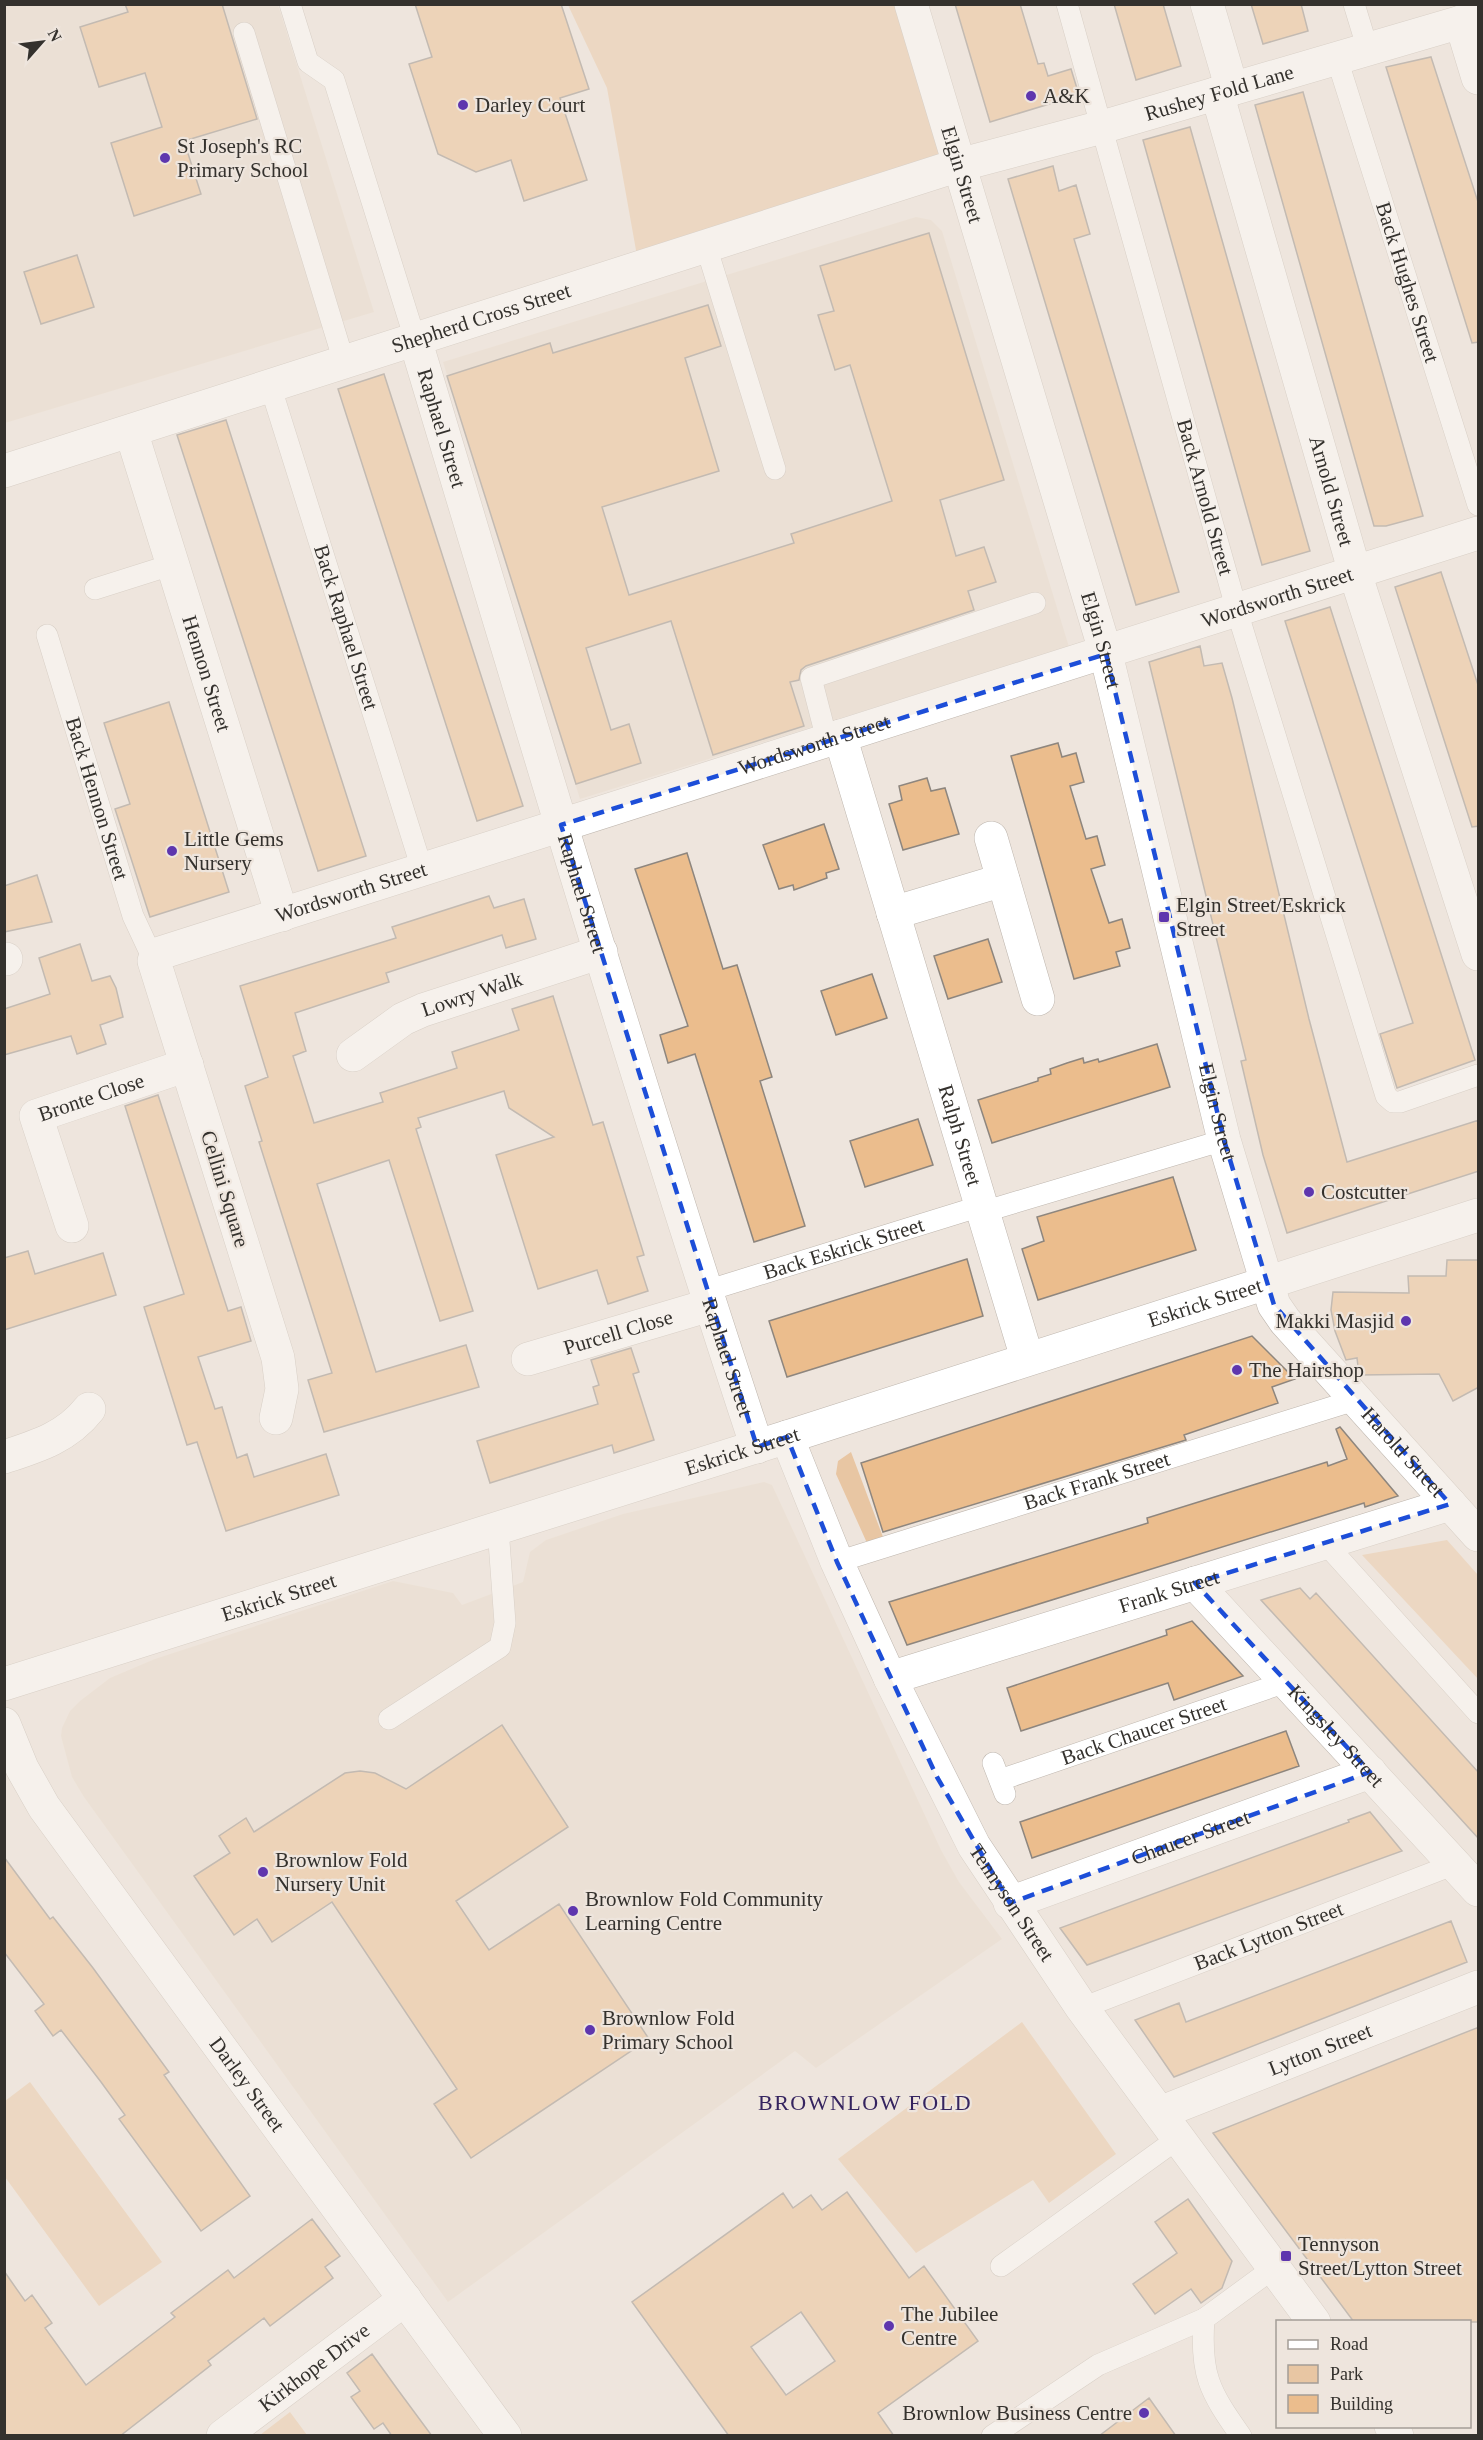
<svg xmlns="http://www.w3.org/2000/svg" width="1483" height="2440" font-family="'Times New Roman',serif">
<style>
.built{fill:#e7dacc}
.green{fill:#e8c6a3}
.building{fill:#ebbd8d;stroke:#8e867e;stroke-width:1.5;fill-rule:evenodd}
.lines{fill:none;stroke-linecap:round;stroke-linejoin:round}
.service-casing{stroke:#beb6ae;stroke-width:22}
.minor-casing{stroke:#beb6ae;stroke-width:34}
.tertiary-casing{stroke:#beb6ae;stroke-width:34}
.service{stroke:#fff;stroke-width:21}
.minor{stroke:#fff;stroke-width:33}
.tertiary{stroke:#fff;stroke-width:33}
.marked{fill:none;stroke:#1d4ed8;stroke-width:4.5;stroke-dasharray:12 8;stroke-linejoin:round}
.poi-dot{fill:#5e36ae;stroke:#eee5dd;stroke-width:2}
.labels{text-anchor:middle;stroke-width:4.5;stroke-linejoin:round;paint-order:stroke}
.street-label{font-size:21px;fill:#34312d;stroke:#eee5dd}
.poi-label{font-size:21px;fill:#34312d;stroke:#eee5dd;text-anchor:start}
.neighbourhood-label{font-size:22px;letter-spacing:1.5px;fill:#35245f;stroke:#eee5dd}
</style>
<rect width="100%" height="100%" fill="#eee5dd"/>
<path class="built" d="M5,5H278L374,312L5,423Z
M916,217L931,220L942,231L1069,647L580,799L443,362Z
M764,1482L772,1485L941,1850L959,1882L1002,1939L816,2068L795,2051L448,2302L84,1797L72,1777L61,1736L62,1728L70,1711L80,1701L110,1678L155,1659L393,1581L453,1593L462,1605L523,1582L530,1552L546,1540L623,1514Z"/>
<path class="green" d="M568,5H903L959,165L639,267L607,88Z
M851,1452L883,1537L867,1543L836,1474L838,1461Z
M1447,1540L1478,1575V1679L1362,1555Z
M1022,2022L1116,2154L1049,2203L1033,2180L916,2253L838,2159Z
M30,2082L162,2262L99,2306L5,2177V2101Z
M290,2412L307,2435H260Z"/>
<path class="building" d="M125,4H222L257,119L184,141L201,194L134,216L111,143L162,127L145,73L99,87L80,27L128,12Z
M415,4H561L589,89L560,98L587,180L524,201L511,160L476,172L438,154L409,64L432,57Z
M955,4H1020L1038,64L1044,63L1048,76L1071,69L1079,95L990,122Z
M1114,4H1163L1181,66L1136,80Z
M1251,4H1301L1308,31L1263,44Z
M1431,57L1479,205V342L1472,343L1386,67Z
M1303,92L1423,516L1386,526H1374L1255,105Z
M1190,127L1310,551L1262,565L1143,140Z
M1053,166L1059,191L1076,185L1090,234L1074,239L1179,592L1136,605L1008,179Z
M929,233L1004,480L940,500L956,556L984,547L996,582L968,591L974,610L806,666L801,670L799,680L790,682L804,726L713,755L671,621L586,648L611,730L629,724L641,763L576,784L447,376L550,343L553,353L708,305L721,346L685,358L719,471L602,507L629,595L794,543L791,534L892,501L850,365L835,370L818,315L834,311L820,266Z
M77,255L94,307L41,324L24,272Z
M384,374L523,806L477,821L338,389Z
M226,420L366,856L318,871L177,435Z
M1441,572L1479,688V826L1472,827L1395,587Z
M1330,607L1475,1060L1397,1088L1380,1034L1413,1023L1285,621Z
M1200,646L1204,666L1222,663L1232,698L1309,1019L1347,1162L1479,1120V1171L1287,1233L1263,1155L1241,1061L1246,1060L1149,662Z
M169,702L229,892L150,917L115,809L130,804L104,723Z
M1058,743L1062,757L1076,753L1084,782L1070,786L1086,839L1097,836L1105,865L1091,869L1109,923L1122,919L1130,948L1116,952L1120,966L1074,979L1011,756Z
M927,778L931,791L945,788L959,834L903,850L889,804L902,800L899,786Z
M824,824L839,869L826,873L827,878L794,890L793,885L779,889L763,845Z
M687,853L723,969L737,965L772,1077L760,1081L805,1226L754,1242L695,1054L668,1063L660,1035L688,1026L635,869Z
M37,875L52,922L4,932V886Z
M489,896L494,908L524,899L536,939L506,948L502,935L386,973L389,982L295,1013L306,1051L293,1056L314,1123L383,1102L380,1093L457,1068L452,1052L519,1030L512,1009L553,996L593,1125L603,1122L644,1255L637,1257L648,1291L608,1304L597,1270L538,1289L496,1155L554,1137L509,1108L504,1091L418,1118L421,1127L416,1129L473,1311L440,1321L389,1160L317,1184L376,1372L466,1345L479,1387L324,1432L308,1380L332,1373L259,1142L262,1141L245,1086L268,1077L240,986L396,938L392,927Z
M988,939L1002,982L948,999L934,956Z
M80,944L92,981L110,976L116,988L123,1017L100,1025L106,1044L77,1054L71,1036L4,1055V1009L50,994L39,958Z
M872,974L887,1018L836,1035L821,991Z
M1157,1044L1170,1087L992,1143L978,1100L1038,1081V1078L1051,1074L1050,1069L1067,1063L1083,1058L1084,1063L1098,1059L1099,1062Z
M158,1095L228,1311L241,1307L251,1341L198,1357L215,1409L222,1407L237,1458L247,1454L254,1477L326,1454L339,1495L226,1531L197,1442L187,1445L144,1307L184,1294L125,1106Z
M918,1119L933,1165L865,1187L850,1141Z
M1173,1177L1196,1250L1038,1300L1022,1249L1044,1241L1037,1217Z
M28,1251L35,1274L103,1253L116,1295L4,1330V1258Z
M967,1259L983,1316L787,1377L769,1321Z
M1447,1260H1479V1387L1453,1401L1439,1374L1359,1375L1357,1358L1346,1360L1335,1331L1331,1310L1333,1292L1409,1293L1408,1276H1446Z
M1252,1336L1295,1379L1272,1387L1278,1403L1184,1435L1186,1440L883,1532L861,1463Z
M631,1348L639,1372L633,1374L654,1440L614,1453L612,1445L490,1483L477,1441L598,1404L593,1387L599,1385L591,1360Z
M1340,1427L1398,1496L1365,1507L1364,1503L907,1645L889,1602L1148,1523L1147,1518L1253,1485L1327,1462L1328,1466L1347,1459L1336,1429Z
M1300,1588L1310,1599L1316,1593L1479,1773V1839L1261,1600Z
M1192,1621L1243,1676L1174,1700L1168,1683L1021,1731L1007,1688L1167,1635L1166,1630Z
M502,1725L568,1827L456,1901L489,1950L559,1904L649,2039L471,2158L434,2104L457,2089L332,1902L272,1942L257,1919L234,1935L194,1876L230,1853L219,1836L246,1818L254,1832L345,1773L360,1771L375,1773L406,1789Z
M1286,1731L1299,1766L1032,1858L1020,1822Z
M1370,1812L1402,1851L1087,1965L1060,1928L1349,1822L1348,1820Z
M4,1857L50,1919L53,1917L93,1968L169,2072L164,2075L250,2196L201,2231L119,2119L125,2115L101,2082L61,2030L53,2036L35,2011L44,2004L4,1952Z
M1451,1921L1467,1962L1174,2077L1135,2020L1179,2003L1186,2022Z
M1479,2027V2322H1354L1213,2133Z
M847,2192L909,2278L924,2266L978,2341L878,2413L894,2436H729L632,2302L783,2193L793,2208L811,2195L822,2210ZM801,2312L835,2361L786,2395L751,2347Z
M1188,2199L1232,2261L1222,2288L1201,2303L1191,2289L1155,2314L1133,2284L1177,2253L1155,2222Z
M312,2219L340,2256L325,2267L333,2278L270,2326L264,2318L208,2361L211,2365L120,2436H4V2271L25,2301L32,2295L52,2323L45,2328L86,2385L175,2317L171,2313L228,2270L234,2278Z
M372,2354L398,2390L432,2436H392L383,2423L374,2429L351,2397L360,2391L347,2373Z
M1149,2398L1176,2436H1099Z"/>
<g class="lines">
<defs>
<g id="service">
<path d="M290,4L308,62L334,80L415,339"/>
<path id="s1" d="M1067,4L1237,611L1386,1096L1393,1102H1400L1478,1075"/>
<path d="M1354,4L1368,50"/>
<path d="M244,33L344,362"/>
<path id="s2" d="M1337,59L1478,505"/>
<path d="M706,246L775,469"/>
<path id="s3" d="M270,385L422,869"/>
<path d="M95,589L174,564"/>
<path id="s4" d="M47,635L133,916L154,961"/>
<path d="M827,740L811,678L1035,603"/>
<path d="M983,1212L1224,1140"/>
<path id="s5" d="M706,1291L981,1206"/>
<path d="M1325,1543L1478,1713"/>
<path id="s6" d="M837,1562L1355,1400"/>
<path d="M389,1719L500,1647L505,1623L498,1528"/>
<path d="M993,1763L1005,1794"/>
<path id="s7" d="M1000,1780L1286,1682"/>
<path id="s8" d="M1082,2008L1455,1864"/>
<path d="M1001,2266L1180,2137"/>
<path d="M992,2436L1098,2365L1204,2319"/>
<path d="M1241,2436C1209,2391 1200,2374 1204,2319L1275,2267"/>
</g>
<g id="minor">
<path d="M1207,4L1232,89"/>
<path d="M1461,22L1478,78"/>
<path id="s9" d="M1217,93L1355,573L1478,954"/>
<path id="s10" d="M959,165L1102,127L1478,17"/>
<path id="s11" d="M415,339C526,709 636,1080 757,1447"/>
<path id="s12" d="M131,431L282,915"/>
<path id="s13" d="M840,736L1027,1358"/>
<path d="M991,838L1038,999"/>
<path d="M893,913L1003,880"/>
<path d="M4,959H6"/>
<path id="s14" d="M353,1055L403,1019L423,1010L601,952"/>
<path id="s15" d="M72,1226L36,1116L187,1065"/>
<path id="s16" d="M1267,1283L1274,1305L1285,1321L1478,1535"/>
<path id="s17" d="M528,1359L710,1305"/>
<path id="s18" d="M276,1418L282,1389L278,1358L154,961L157,954L1478,533"/>
<path d="M4,1457C38,1446 67,1437 89,1409"/>
<path id="s19" d="M1195,1583L1478,1890"/>
<path id="s20" d="M890,1678L1450,1504"/>
<path id="s21" d="M4,1724L22,1768L44,1807L505,2436"/>
<path id="s22" d="M1010,1903L1370,1772"/>
<path id="s23" d="M1162,2112L1478,1987"/>
<path id="s24" d="M223,2436L405,2299"/>
</g>
<g id="tertiary">
<path id="s25" d="M911,4L1106,654L1224,1140L1267,1283"/>
<path id="s26" d="M4,471L959,165"/>
<path id="s27" d="M787,1437L837,1562L890,1678L974,1846L1082,2008L1314,2322"/>
<path id="s28" d="M4,1684L787,1437L1478,1215"/>
<path d="M1391,2426L1397,2436"/>
</g>
</defs>
<use href="#service" class="service-casing"/>
<use href="#minor" class="minor-casing"/>
<use href="#tertiary" class="tertiary-casing"/>
<use href="#service" class="service"/>
<use href="#minor" class="minor"/>
<use href="#tertiary" class="tertiary"/>
</g>
<path d="M0 0H1483V2440H0ZM1106,654L1224,1140L1274,1305L1450,1504L1195,1583L1370,1772L1010,1903L937,1777L837,1562L787,1437L757,1447L561,825Z" fill="#eee5dd" fill-opacity=".55" fill-rule="evenodd"/>
<path class="marked" d="M1106,654L1224,1140L1274,1305L1450,1504L1195,1583L1370,1772L1010,1903L937,1777L837,1562L787,1437L757,1447L561,825Z"/>
<g class="poi-dot">
<circle cx="1031" cy="96" r="6"/>
<circle cx="463" cy="105" r="6"/>
<circle cx="165" cy="158" r="6"/>
<circle cx="172" cy="851" r="6"/>
<rect x="1158" y="911" width="12" height="12" rx="3"/>
<circle cx="1309" cy="1192" r="6"/>
<circle cx="1406" cy="1321" r="6"/>
<circle cx="1237" cy="1370" r="6"/>
<circle cx="263" cy="1872" r="6"/>
<circle cx="573" cy="1911" r="6"/>
<circle cx="590" cy="2030" r="6"/>
<rect x="1280" y="2250" width="12" height="12" rx="3"/>
<circle cx="889" cy="2326" r="6"/>
<circle cx="1144" cy="2413" r="6"/>
</g>
<g class="labels">
<g class="street-label">
<text dy="7" stroke="none"><textPath href="#s10" startOffset="270">Rushey Fold Lane</textPath></text>
<text dy="7" stroke="none"><textPath href="#s25" startOffset="178">Elgin Street</textPath></text>
<text dy="7" stroke="none"><textPath href="#s2" startOffset="234">Back Hughes Street</textPath></text>
<text dy="7" stroke="none"><textPath href="#s26" startOffset="501">Shepherd Cross Street</textPath></text>
<text dy="7" stroke="none"><textPath href="#s11" startOffset="93">Raphael Street</textPath></text>
<text dy="7" stroke="none"><textPath href="#s9" startOffset="414">Arnold Street</textPath></text>
<text dy="7" stroke="none"><textPath href="#s1" startOffset="512">Back Arnold Street</textPath></text>
<text dy="7" stroke="none"><textPath href="#s18" startOffset="1660">Wordsworth Street</textPath></text>
<text dy="7" stroke="none"><textPath href="#s3" startOffset="254">Back Raphael Street</textPath></text>
<text dy="7" stroke="none"><textPath href="#s25" startOffset="664">Elgin Street</textPath></text>
<text dy="7" stroke="none"><textPath href="#s12" startOffset="254">Hennon Street</textPath></text>
<text dy="7" stroke="none"><textPath href="#s18" startOffset="1174">Wordsworth Street</textPath></text>
<text dy="7" stroke="none"><textPath href="#s4" startOffset="171">Back Hennon Street</textPath></text>
<text dy="7" stroke="none"><textPath href="#s18" startOffset="688">Wordsworth Street</textPath></text>
<text dy="7" stroke="none"><textPath href="#s11" startOffset="579">Raphael Street</textPath></text>
<text dy="7" stroke="none"><textPath href="#s14" startOffset="135">Lowry Walk</textPath></text>
<text dy="7" stroke="none"><textPath href="#s15" startOffset="174">Bronte Close</textPath></text>
<text dy="7" stroke="none"><textPath href="#s25" startOffset="1150">Elgin Street</textPath></text>
<text dy="7" stroke="none"><textPath href="#s13" startOffset="417">Ralph Street</textPath></text>
<text transform="translate(225 1189) rotate(73)" y="7">Cellini Square</text>
<text dy="7" stroke="none"><textPath href="#s5" startOffset="144">Back Eskrick Street</textPath></text>
<text dy="7" stroke="none"><textPath href="#s28" startOffset="1260">Eskrick Street</textPath></text>
<text dy="7" stroke="none"><textPath href="#s17" startOffset="94">Purcell Close</textPath></text>
<text dy="7" stroke="none"><textPath href="#s11" startOffset="1065">Raphael Street</textPath></text>
<text dy="7" stroke="none"><textPath href="#s28" startOffset="774">Eskrick Street</textPath></text>
<text dy="7" stroke="none"><textPath href="#s16" startOffset="219">Harold Street</textPath></text>
<text dy="7" stroke="none"><textPath href="#s6" startOffset="272">Back Frank Street</textPath></text>
<text dy="7" stroke="none"><textPath href="#s20" startOffset="292">Frank Street</textPath></text>
<text dy="7" stroke="none"><textPath href="#s28" startOffset="288">Eskrick Street</textPath></text>
<text dy="7" stroke="none"><textPath href="#s7" startOffset="152">Back Chaucer Street</textPath></text>
<text dy="7" stroke="none"><textPath href="#s19" startOffset="208">Kingsley Street</textPath></text>
<text dy="7" stroke="none"><textPath href="#s22" startOffset="192">Chaucer Street</textPath></text>
<text dy="7" stroke="none"><textPath href="#s27" startOffset="518">Tennyson Street</textPath></text>
<text dy="7" stroke="none"><textPath href="#s8" startOffset="200">Back Lytton Street</textPath></text>
<text dy="7" stroke="none"><textPath href="#s23" startOffset="170">Lytton Street</textPath></text>
<text dy="7" stroke="none"><textPath href="#s21" startOffset="436">Darley Street</textPath></text>
<text dy="7" stroke="none"><textPath href="#s24" startOffset="114">Kirkhope Drive</textPath></text>
</g>
<g class="poi-label">
<text x="1043" y="103">A&amp;K</text>
<text x="475" y="112">Darley Court</text>
<text x="177" y="153">St Joseph's RC<tspan x="177" dy="24">Primary School</tspan></text>
<text x="184" y="846">Little Gems<tspan x="184" dy="24">Nursery</tspan></text>
<text x="1176" y="912">Elgin Street/Eskrick<tspan x="1176" dy="24">Street</tspan></text>
<text x="1321" y="1199">Costcutter</text>
<text x="1394" y="1328" text-anchor="end">Makki Masjid</text>
<text x="1249" y="1377">The Hairshop</text>
<text x="275" y="1867">Brownlow Fold<tspan x="275" dy="24">Nursery Unit</tspan></text>
<text x="585" y="1906">Brownlow Fold Community<tspan x="585" dy="24">Learning Centre</tspan></text>
<text x="602" y="2025">Brownlow Fold<tspan x="602" dy="24">Primary School</tspan></text>
<text x="1298" y="2251">Tennyson<tspan x="1298" dy="24">Street/Lytton Street</tspan></text>
<text x="901" y="2321">The Jubilee<tspan x="901" dy="24">Centre</tspan></text>
<text x="1132" y="2420" text-anchor="end">Brownlow Business Centre</text>
</g>
<g class="neighbourhood-label">
<text x="865" y="2110">BROWNLOW FOLD</text>
</g>
</g>
<rect width="1483" height="2440" fill="none" stroke="#34312d" stroke-width="12"/>
<rect x="1276" y="2320" width="195" height="108" fill="#eee5dd" stroke="#a49d97" stroke-width="1.5"/>
<rect x="1288" y="2340" width="30" height="9" fill="#ffffff" stroke="#a49d97" stroke-width="1.5"/>
<text x="1330" y="2350" font-size="18" fill="#34312d">Road</text>
<rect x="1288" y="2365" width="30" height="18" fill="#e8c6a3" stroke="#a49d97" stroke-width="1.5"/>
<text x="1330" y="2380" font-size="18" fill="#34312d">Park</text>
<rect x="1288" y="2395" width="30" height="18" fill="#ebbd8d" stroke="#a49d97" stroke-width="1.5"/>
<text x="1330" y="2410" font-size="18" fill="#34312d">Building</text>
<g transform="translate(42 42) rotate(62)" stroke="#eee5dd" stroke-width="4.5" paint-order="stroke">
<path d="M0-4.5L10 22L0 15L-10 22Z" fill="#34312d"/>
<text y="-9" font-size="16" font-weight="bold" text-anchor="middle" fill="#34312d">N</text>
</g>
</svg>
